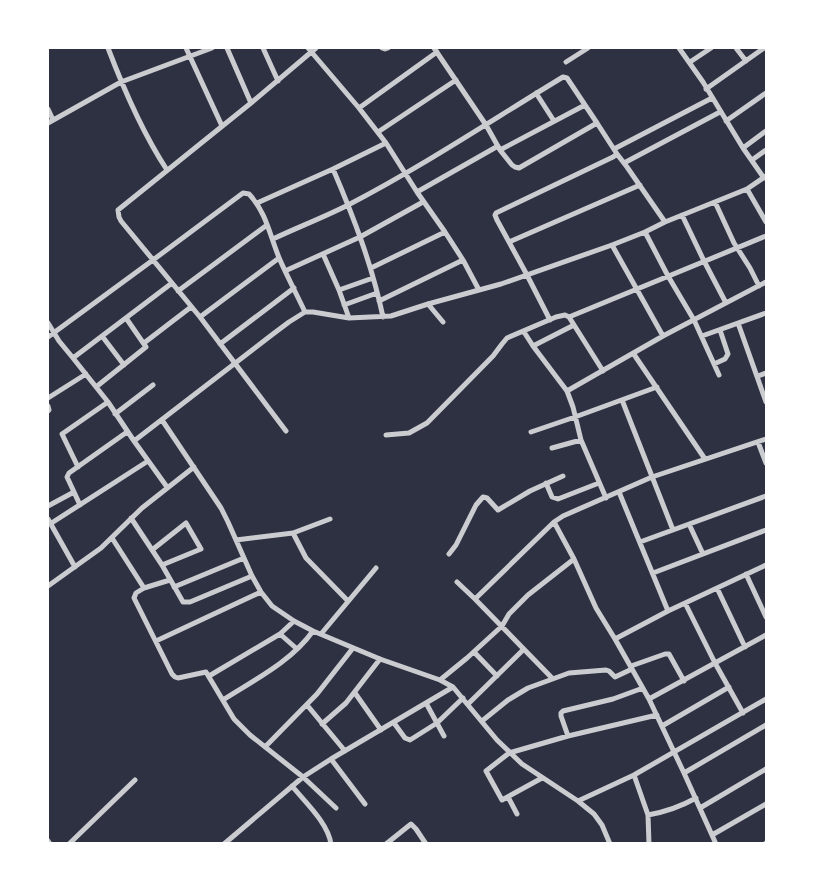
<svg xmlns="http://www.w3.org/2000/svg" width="814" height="891" font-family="'Work Sans',sans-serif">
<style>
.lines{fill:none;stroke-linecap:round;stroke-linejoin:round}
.minor{stroke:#caccd0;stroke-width:5}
</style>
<rect width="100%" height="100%" fill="#2d3142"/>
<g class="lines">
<path class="minor" d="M108,48C124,90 142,132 167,170
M186,48L222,126
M227,48L251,103
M263,48L278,81
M308,48L359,108
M382,48L385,49L388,48
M434,48L486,125L500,150L512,165L515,167L519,168L597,123L617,154L613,157L496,213L495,215L497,220L527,275L550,320
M679,48L703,82L743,148L764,178
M736,48L746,61
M437,52L359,108L386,143L417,192L445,232L463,260L479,290
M566,62L588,48
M690,62L711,48
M706,89L764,48
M536,93L554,121
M48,109L53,120
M726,121L766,93
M48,123L121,82L212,48
M378,132L456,80
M743,148L766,131
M614,149L712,98
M500,150L585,105
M617,154L627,167L665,222
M752,160L766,150
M624,163L720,112
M333,169C354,218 372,265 383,317
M747,189L766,222
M417,192L498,146
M715,202L734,243L750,268L759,286
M257,203L333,169L386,143
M682,215L704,261L726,303
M645,232L668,276L694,320L719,375
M273,239C298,227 325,217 350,204C423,166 492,120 563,77L567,78L597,123
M509,242L640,185
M612,245L663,336
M323,254L339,290L349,318
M371,268L445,232
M285,271L360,237L423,202
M339,290L373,278
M178,291L267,225
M379,301L463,260
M428,304L443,322
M344,305L377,293
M200,317L279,258
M569,317L603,371
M48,323L59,341L73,358
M738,323L766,402
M524,332L533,346L567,391L573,407L581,440L606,498
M102,336L124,365
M702,336L766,313
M48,337L153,260L243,193L249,194C267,213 270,237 280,260C288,278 297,295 305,312
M144,343L191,307
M220,344L294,288
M533,346L574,325
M633,353L705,459
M714,364L725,359L728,354L720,330
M758,376L766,373
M96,387L146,347L126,318
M567,391L663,336L766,282
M48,398L86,374
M622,400L673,530
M48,406L49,410L48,411
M115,414L153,385
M162,420L221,508L228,522L252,576L261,592L272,606L294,621L313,631L380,659L440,680L453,687L497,740L522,764L578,801L594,814L602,825L610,844
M286,431L200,317L121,221L119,217L118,210L251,103L316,48
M531,432L575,417L657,387
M386,435L409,433L427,423L493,356L502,344L507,338L556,317L565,315L569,317L766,236
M134,441L273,334L289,322L305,312H313L349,318L391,316L428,304L501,284L612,245L645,232L665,222L747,189L766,176
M758,442L766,463
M552,448L581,440
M78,467L62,434L108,402
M546,483L552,497L558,499L599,483
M167,487L134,441L108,402L73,358L172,283
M74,492L80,505
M619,492L668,611
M48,506L74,492L67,477L69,473L127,432
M131,518L162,565L183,602H190L252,576
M48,519L75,567
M554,522L574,559
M50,524L148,461
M689,524L703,554
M293,533L306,558L348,601
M112,538L144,588L170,580
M236,540L293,533L330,519
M640,542L766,496
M152,550L186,523L201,549L162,565
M449,554L456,545L476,505L483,497L487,498L498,510L530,491L563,476
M653,573L766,530
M746,574L766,617
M457,582L475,599L552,678
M48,586L101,548L142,508L194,467
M174,587L244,558
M144,588L136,593L134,598L172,674L175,677L178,678L206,672L234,719L250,735L303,777L336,808
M717,588L745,647
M475,599L554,522L563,516L652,477L766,439
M685,603L715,663L743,713
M280,634L297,649
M321,634L376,568
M615,639L668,611L766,565
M156,641L261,592
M474,652L497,676
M631,666L665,654H669L684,681
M209,676L280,634L294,621
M440,680L467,658L502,626L509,614L528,595L574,559L596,608L615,639L649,699L684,773L766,725
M355,693L381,730
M649,699L766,635
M223,700C254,680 291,662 313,631
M426,703L444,736
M468,704L523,650
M307,705L345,751
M482,721L508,700L528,688L569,673L606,670L609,671L615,677L632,669
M394,723L405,738L410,740L437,723L463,698
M322,724L346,703L380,659
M662,726L729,687
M568,736L561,716V713L563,711L613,699L643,688
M265,747L317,694L353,648
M331,759L365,804
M684,773L716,844
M634,775L648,815L649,844
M542,778L502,800L486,771L509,753L568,736L657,715
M292,786C305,802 328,823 331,844
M508,797L517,814
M578,801L634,775L766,699
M700,808L766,769
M648,815C665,812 680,807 696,798
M712,835L766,804
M48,841L50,844
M69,844L135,780
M224,844L303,777L331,759L453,687
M386,844L411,824L416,829L426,844
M765,844L766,843"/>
</g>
<rect width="814" height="891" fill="none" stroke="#ffffff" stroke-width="98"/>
</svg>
